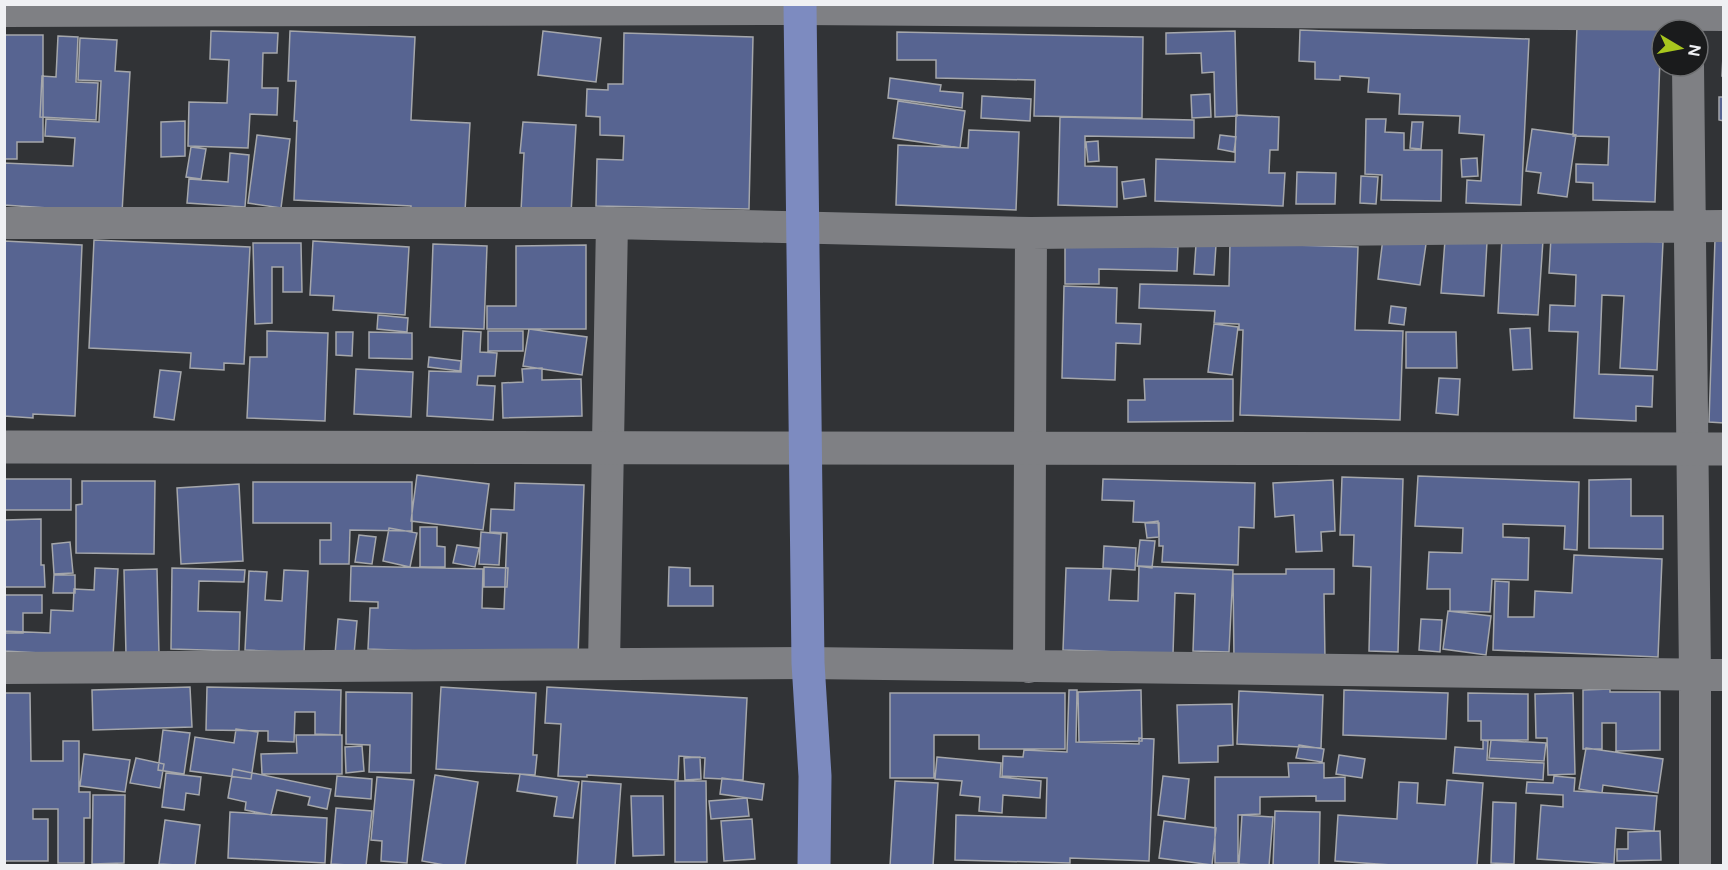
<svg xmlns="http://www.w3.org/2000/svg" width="1728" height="870" font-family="'DM Sans',sans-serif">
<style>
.building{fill:#576491;stroke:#a5a7ab;stroke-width:1.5}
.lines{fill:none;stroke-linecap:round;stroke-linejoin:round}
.minor{stroke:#7f8084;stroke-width:32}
.tertiary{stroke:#7f8084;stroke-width:33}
.primary{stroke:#7d8bc0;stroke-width:33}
</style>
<rect width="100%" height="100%" fill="#313336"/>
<path class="building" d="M1577,26L1661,29L1655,202L1593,200V183L1576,182V164L1608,165L1609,137L1573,136Z
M1300,30L1529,39L1521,205L1466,203L1467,180L1481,181L1484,135L1459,133L1460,116L1399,114L1400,94L1368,92L1369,78L1340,76V80L1315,79V62L1299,61Z
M211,31L278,33L277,53H263L262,88H278L277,115L250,114L248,148L188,146L189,102L227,103L229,60L210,59Z
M290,31L415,37L411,120L470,123L465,212L411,209V206L294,200L297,121H294L296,81H288Z
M543,31L601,38L596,82L538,75Z
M1235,31L1237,116L1215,117L1214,72L1202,73L1201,53L1166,54V33Z
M897,32L1143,37L1142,118L1034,116L1035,80L936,78V60H897Z
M624,33L753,37L749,209L596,206L597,159L623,160L624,136L600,135V117L586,116L587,89L608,90V84H623Z
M4,35H43V142H17V159H4Z
M58,36L78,37L76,82L98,83L96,120L40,117L42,76L56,77Z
M1724,36V76H1722Z
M80,38L117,40L115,71L130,72L122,213L4,205V163L73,166L75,138L45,136L46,119L99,122L101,81L78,80Z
M890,78L941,85L940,91L963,93L962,108L888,98Z
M1210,94L1211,117L1192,118L1191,95Z
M982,96L1031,99L1030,121L981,118Z
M1719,97H1724V121L1719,120Z
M898,101L965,111L960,148L893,138Z
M1236,115L1279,117L1278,150H1270L1269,173H1285L1283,206L1155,201L1156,159L1235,162Z
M1060,117L1194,120V138L1085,136V166L1117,167V207L1058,205Z
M1366,119H1386L1385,132L1404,133V150H1442L1441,201L1381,200L1382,175L1365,174Z
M185,121V156L161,157V122Z
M523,122L576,125L571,214L521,211L524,153H520Z
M1412,122H1423L1421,149L1410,148Z
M1532,129L1576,135L1567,197L1538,193L1541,173L1526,171Z
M969,130L1019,132L1016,210L896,205L898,145L968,148Z
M257,135L290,139L281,208L248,203Z
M1220,135L1236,137L1234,152L1218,149Z
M1098,141L1099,161L1088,162L1086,142Z
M191,147L206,149L201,179L186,177Z
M230,153L249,155L245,207L187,203L189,179L228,182Z
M1477,158L1478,176L1462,177L1461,159Z
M1297,172L1336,173L1335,204H1296Z
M1361,176L1378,177L1376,204L1360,203Z
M1144,179L1146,196L1124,199L1122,182Z
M1502,237L1543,240L1538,315L1498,313Z
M1551,237L1663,242L1657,370L1620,368L1624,296L1602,295L1599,374L1653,376L1652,407L1636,406V421L1574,418L1578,332L1549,331L1550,305L1575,306L1576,275L1549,273Z
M1383,238L1426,244L1420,285L1378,279Z
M1715,239H1724V423L1709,422Z
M94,240L250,247L244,364L224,363V370L190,368L191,353L89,348Z
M1445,240L1487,242L1484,296L1441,293Z
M4,241L82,245L75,416L33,414V418L4,416Z
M313,241L409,247L405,315L333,310L334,296L310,295Z
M253,243H301L302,292H283V267H272V323L255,324Z
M1230,243L1358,247L1355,330L1403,331L1400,420L1240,415L1243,330H1239V324L1214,323L1215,311L1139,308L1140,284L1229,286Z
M433,244L487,246L484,329L430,327Z
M1065,244L1178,247L1177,271L1099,269V284H1065Z
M1196,244L1216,245L1214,275L1194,274Z
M586,245V329H487V306H516V246Z
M1064,286L1117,288L1116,323L1141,324L1140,344L1116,343L1115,380L1062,378Z
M1391,306L1406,308L1404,325L1389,323Z
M378,315L408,318L407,332L377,329Z
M1214,324L1238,327L1232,375L1208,372Z
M1530,328L1532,369L1513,370L1510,329Z
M529,329L587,337L582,375L523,366Z
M267,331L328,333L325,421L247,418L250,357H267Z
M463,331L481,332L480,352L497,353L495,376H478L477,385L495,386L493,420L427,416L429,371L461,372Z
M488,331H523V351H488Z
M336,332H353L352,356L336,355Z
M369,332L412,333V359L369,358Z
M1406,332H1456L1457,368H1406Z
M429,357L461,361L460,371L428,367Z
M542,368V380L581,379L582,416L503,418L502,383L523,382L522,369Z
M356,369L413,372L411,417L354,414Z
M160,370L181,372L174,420L154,417Z
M1439,378L1460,379L1458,415L1436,413Z
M1144,379H1233V421L1128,422V400H1145Z
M417,475L489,484L483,530L411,521Z
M1418,476L1579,482L1577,550L1564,549L1565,526L1503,524V537L1529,538L1528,580L1492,579L1490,612L1450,611V589H1427L1429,552L1462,553L1463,528L1415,526Z
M1342,477L1403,479L1398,652L1369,651L1371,567L1353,566L1354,535H1340Z
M4,479H71V510H4Z
M1103,479L1255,483L1254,528L1239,527L1238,565L1162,562L1163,546H1159V523L1133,522L1134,501L1102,500Z
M1631,479V516H1663V549L1589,548V480Z
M1333,480L1335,531L1321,532L1322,551L1296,552L1294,515L1275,517L1273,483Z
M82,481H155L154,554L76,553V505L82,504Z
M253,482H412V531L350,530L349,564H320V540H331V523H253Z
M515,483L584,485L578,657L368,649L370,608H378V602L350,601L351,566L483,569L482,608L504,609L507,533L490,532L491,509L514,510Z
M239,484L243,561L181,564L177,488Z
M41,519V565H44L45,587H4V520Z
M1158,521L1159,537L1147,538L1145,523Z
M420,527H437V546L445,547V567H420Z
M389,528L417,533L410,567L383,561Z
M481,532L501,534L499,565L479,564Z
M359,535L376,537L372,564L355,562Z
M1140,540L1155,541L1152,568L1137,566Z
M70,542L73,573L54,574L52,544Z
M457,545L479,548L475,567L453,563Z
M1104,546L1136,548L1135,570L1103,568Z
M1574,555L1662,559L1658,657L1493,650L1495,581L1509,582L1508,617H1534L1535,591L1572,593Z
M1139,566L1233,570L1229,652L1193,651L1195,594L1175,593L1173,654L1063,650L1066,568L1111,569L1109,600L1138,601Z
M484,567L508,568L507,587H484Z
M669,567L690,568V586H713V606H668Z
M95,568L118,569L113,657L4,651V631L50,633L51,610L73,611L74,589L94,590Z
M172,568L245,570L244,582L199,581L198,611L240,612L239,651L171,649Z
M157,569L159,654L126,655L124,570Z
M1286,569H1334V594H1324L1325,659L1234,660L1233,574H1286Z
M284,570L308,571L304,653L245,650L249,571L267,572L265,600L282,601Z
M54,575H75V593H53Z
M4,595H42V613H23V633H4Z
M1448,611L1491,616L1486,655L1443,649Z
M338,619L357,621L354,655L335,654Z
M1421,619L1442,620L1440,652L1419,650Z
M190,687L192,727L93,730L92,690Z
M207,687L341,690L340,735L315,734V712H295L294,742L268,741V731L206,730Z
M441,687L536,693L533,755H537L535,775L436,769Z
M547,687L747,698L743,780L704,778L705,758L679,756L678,780L587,775V777L558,776L561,724L545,723Z
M1610,689V692H1660V750L1616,751V723H1602V749H1583V690Z
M1069,690H1077L1076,742L1139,744V738L1154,739L1149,861L1070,858V863L955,860L956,815L1046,818L1047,778L1002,776L1003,756L1023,757L1024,750L1067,752Z
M1141,690L1142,741L1079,742L1078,692Z
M1344,690L1448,693L1446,739L1343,735Z
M1239,691L1323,695L1321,748L1237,744Z
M346,692L412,693L411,773L369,772L370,745L346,744Z
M4,693H30L31,761H63V741H79V792H90V818H84V863H58V809H33V819H48V861H4Z
M890,693H1065V749H979V735H934V778H890Z
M1468,693L1528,694V740H1481V721H1468Z
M1573,693L1575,774L1548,775L1547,738H1536L1535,694Z
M1232,704L1233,745L1218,746V762L1179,763L1177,705Z
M236,729L258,732L251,779L190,771L195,737L234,743Z
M163,730L190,733L184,774L158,770Z
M296,735H342V774H262L261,754L297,753Z
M1483,740L1488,741L1487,760L1544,763L1543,780L1453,773L1455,747L1483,749Z
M1491,740L1546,743L1544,761L1489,758Z
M1299,745L1324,749L1322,762L1296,758Z
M362,746L364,771L346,773L345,747Z
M1586,748L1663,759L1658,793L1603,785L1602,793L1579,789Z
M84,754L130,760L125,792L80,786Z
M1339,755L1365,759L1362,778L1336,774Z
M700,757L701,779L685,780L684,758Z
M937,757L1001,763L1000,777L1041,781L1040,798L1003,795L1002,813L979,811L980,797L960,795L962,781L935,779Z
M136,758L164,764L160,788L130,783Z
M1288,763H1324V778L1345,777V801H1316V796L1260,797V814L1238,815V863H1215V777H1289Z
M233,769L331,789L327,809L308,805L310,797L277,790L271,815L245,810L246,802L228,798Z
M166,773L201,777L199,795L186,793L184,810L162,807Z
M520,774L579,782L573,818L554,816L557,797L517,791Z
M435,775L478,782L465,866H450L422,861Z
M337,776L372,779L371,799L335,796Z
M1163,776L1189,779L1185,819L1158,815Z
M1554,776L1575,778L1574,791L1657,796L1654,831L1616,828L1614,864L1537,859L1541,805L1563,807V795L1526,793L1527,782L1553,783Z
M377,777L414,780L407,863L381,861L382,841L371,840Z
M722,778L764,784L762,800L720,794Z
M1447,780L1483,783L1477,866H1406L1335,861L1338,815L1397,819L1399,782L1418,783L1417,803L1445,805Z
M582,781L621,784L615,866H577Z
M675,781H706L707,862H675Z
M895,781L938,783L933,866H890Z
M93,795H125L124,863L92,864Z
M631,796H663L664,855L633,856Z
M747,798L749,816L711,819L709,801Z
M1493,802L1516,803L1514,864L1491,863Z
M336,808L372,811L366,866L331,864Z
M1275,811L1320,812L1319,866H1273Z
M230,812L327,818L325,863L228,858Z
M1242,815L1273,817L1269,866L1239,864Z
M752,819L755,859L724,861L721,821Z
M165,820L200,825L195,866L159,864Z
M1164,821L1216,828L1212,865L1159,858Z
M1660,831L1661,860L1617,861V849H1628V832Z"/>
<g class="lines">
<path class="minor" d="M4,11L800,9L1724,15
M1688,66L1695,675V866
M4,223H612L1031,233L1724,226
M604,664L612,223
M1029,667L1031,233
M4,668L808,663L1724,675"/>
<path class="tertiary" d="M4,447L1724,449"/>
<path class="primary" d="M800,4L808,663L815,776L814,866"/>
</g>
<rect width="1728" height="870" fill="none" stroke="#eff0f3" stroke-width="12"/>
<g transform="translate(1680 48) rotate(100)"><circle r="28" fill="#1a1b1c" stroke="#6f7072" stroke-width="1.5"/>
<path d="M0-4.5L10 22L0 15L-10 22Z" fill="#a8c71e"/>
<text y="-9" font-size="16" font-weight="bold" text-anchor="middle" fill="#eff0f3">N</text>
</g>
</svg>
